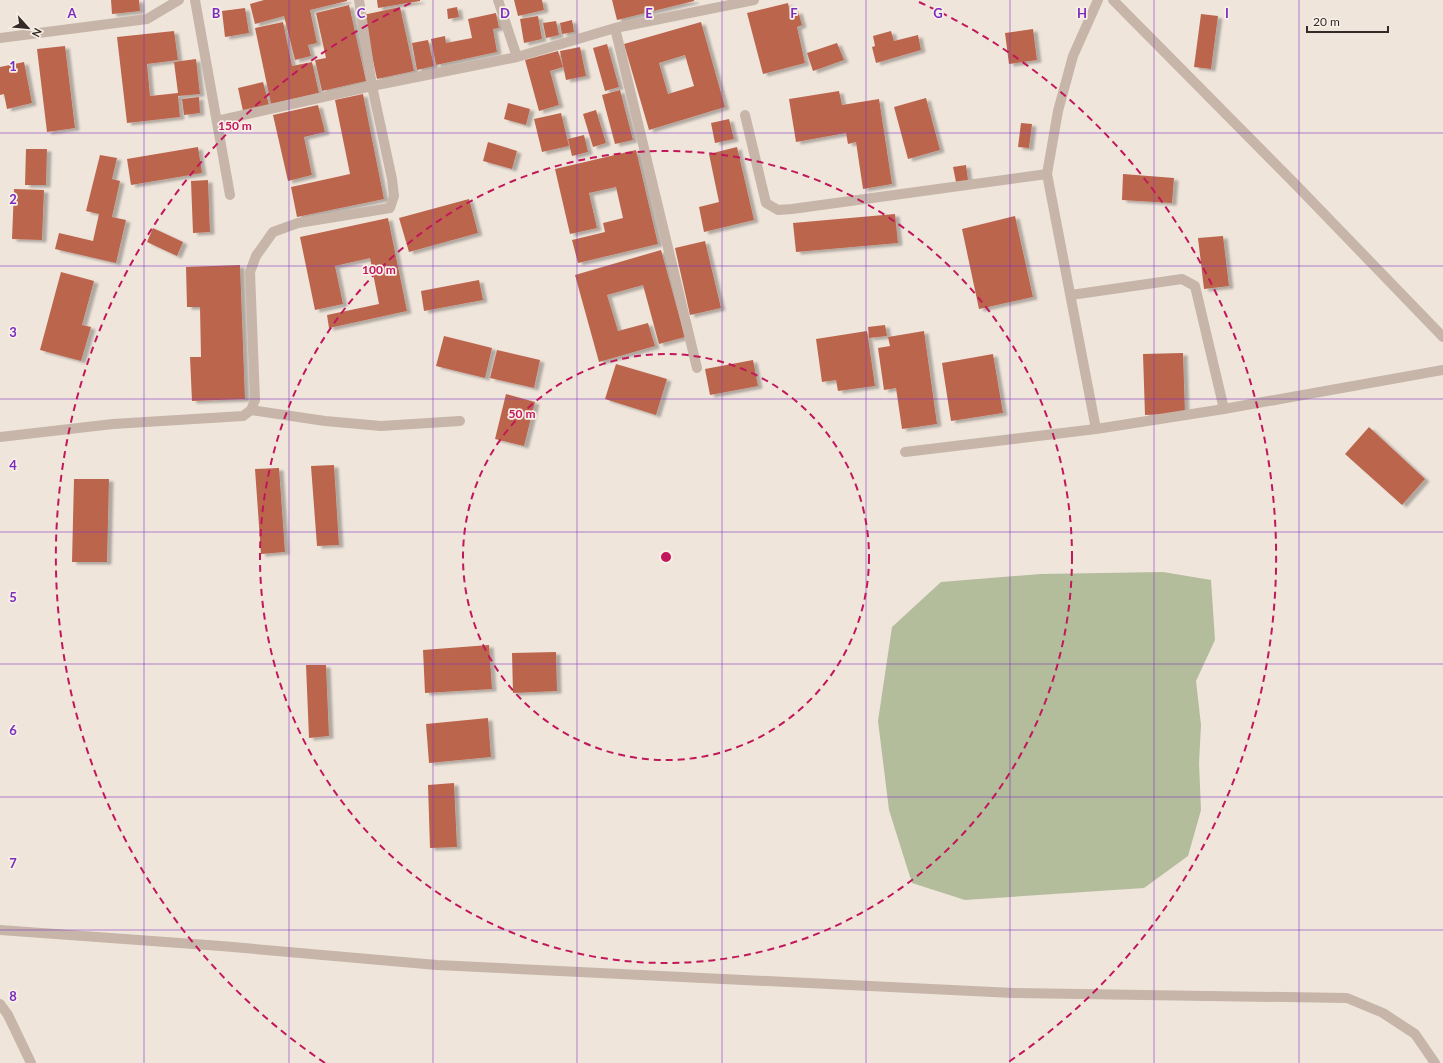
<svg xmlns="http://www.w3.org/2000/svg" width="1443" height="1063" font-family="Lato,sans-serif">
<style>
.green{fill:#b3bd9c}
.building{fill:#bc654d;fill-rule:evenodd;filter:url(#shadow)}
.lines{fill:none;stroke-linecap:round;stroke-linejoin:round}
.street{stroke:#c6b5a8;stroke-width:10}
.grid{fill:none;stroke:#7b2cbf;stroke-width:1;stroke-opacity:0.55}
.ring{fill:none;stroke:#c2185b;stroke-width:2;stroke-dasharray:7 5}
.grid-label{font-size:13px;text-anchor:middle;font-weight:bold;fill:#7b2cbf;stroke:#f8efe7;stroke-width:3.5;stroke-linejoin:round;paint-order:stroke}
.centre{fill:#c2185b;stroke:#f8efe7;stroke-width:2}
.ring-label{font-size:12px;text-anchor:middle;font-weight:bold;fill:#c2185b;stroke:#f8efe7;stroke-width:3.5;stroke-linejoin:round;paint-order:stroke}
</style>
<defs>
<filter id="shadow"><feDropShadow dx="4.5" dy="2.5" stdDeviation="1" flood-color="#0004"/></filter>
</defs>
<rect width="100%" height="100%" fill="#efe5db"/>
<path class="green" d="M1163,572L1211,580L1215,640L1196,681L1201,725L1199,763L1201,810L1188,856L1144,888L965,900L912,883L889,810L878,721L892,627L941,582L1041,574Z"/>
<path class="building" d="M111,0H139L140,11L112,14Z
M264,0H347V1L310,10L317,43L308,45L311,56L295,60L284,16L255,24L250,4Z
M377,0H420V1L378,8Z
M514,0H542L544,10L518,16Z
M612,0H694V1L617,20Z
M788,3L790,13L798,11L802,25L797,27L805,63L763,74L747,13Z
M349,5L366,81L322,91L315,60L326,58L316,13Z
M400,7L414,71L377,79L363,15Z
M457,7L459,17L448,19L447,9Z
M245,8L249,33L225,37L222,11Z
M496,13L499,28L493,29L497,52L436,65L431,39L445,36L446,43L472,38L468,19Z
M1201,14L1218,16L1211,69L1194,67Z
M538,16L542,39L524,43L520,19Z
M572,20L574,32L562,34L560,23Z
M556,21L559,35L546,38L543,23Z
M283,22L292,66L312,62L319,93L271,104L255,28Z
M701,22L725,107L649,130L624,44ZM685,55L694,86L668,94L659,63Z
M1033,29L1037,60L1009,64L1005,33Z
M174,31L178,60L147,64L150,96L178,93L174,62L196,59L200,94L178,96L180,117L127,123L117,37Z
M891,31L894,41L918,35L921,50L876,63L872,47L875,46L873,36Z
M428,40L434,66L417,70L412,43Z
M837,43L844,60L813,71L807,53Z
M607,44L619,87L605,91L593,48Z
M65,46L75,128L47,132L37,49Z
M580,47L586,76L566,80L560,51Z
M558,51L563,67L550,71L559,105L539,111L525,60Z
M24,62L32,103L7,109L4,94L0,95V67Z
M263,82L269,105L243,111L238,88Z
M620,90L633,140L615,144L602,95Z
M839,91L842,105L879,99L892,184L863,189L856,142L848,144L846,133L796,142L789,99Z
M363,94L384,199L297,217L291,187L350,174L335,100Z
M199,97L200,113L184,115L182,99Z
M926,98L940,150L908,159L894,107Z
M508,103L530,109L526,125L504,119Z
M318,105L325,132L304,137L312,175L288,181L273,115Z
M596,110L606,143L593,147L583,114Z
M561,113L569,146L542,152L534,119Z
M729,119L734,139L715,143L711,123Z
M1021,123L1032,124L1029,148L1018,147Z
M584,135L588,152L572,156L568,139Z
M488,142L517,151L512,169L483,161Z
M198,147L202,173L131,185L127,159Z
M737,147L754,220L704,232L699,207L719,202L709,154Z
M26,149H47L46,185H25Z
M636,150L658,244L578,263L572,240L605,232L603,223L623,218L616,187L589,193L597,228L570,234L555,169Z
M100,155L117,158L112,179L120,181L112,217L126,220L116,263L55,249L59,233L93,241L99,214L86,211Z
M966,165L968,180L956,182L953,167Z
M1123,174L1174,178L1172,203L1122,200Z
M208,180L210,232L193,233L191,181Z
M14,189L44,190L42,240L12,239Z
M469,199L478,233L409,252L399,218Z
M895,214L898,243L796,252L793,223Z
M1015,216L1033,297L979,309L962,229Z
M388,218L407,311L329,328L327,315L379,304L370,258L335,266L343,304L315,310L300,237Z
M153,228L183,242L177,256L147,242Z
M1223,236L1229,286L1204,289L1198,238Z
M705,241L721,308L690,315L675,248Z
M661,250L685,337L659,344L643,285L607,295L618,331L648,323L655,346L599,362L575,275Z
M240,265L245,399L192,401L190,357H201L200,307H187L186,267Z
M61,272L94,281L82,325L91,327L81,361L40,350Z
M479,280L483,300L424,311L421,291Z
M885,325L887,336L869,338L868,327Z
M867,331L875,386L838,391L836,380L822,382L816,339Z
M924,331L937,424L902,429L896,388L884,390L878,348L890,346L888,337Z
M444,336L492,348L485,378L436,366Z
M497,350L540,360L534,388L490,378Z
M1183,353L1185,413L1145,415L1143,354Z
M993,354L1003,413L951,421L942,363Z
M753,360L758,386L710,395L705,369Z
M616,364L667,379L656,415L605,399Z
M506,394L535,402L524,446L495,439Z
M1369,427L1425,479L1402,505L1345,454Z
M334,465L339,545L317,546L311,466Z
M279,468L285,552L261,554L255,469Z
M74,479H109L107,562H72Z
M489,645L492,689L425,693L423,650Z
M556,652L557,691L513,693L512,653Z
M306,665H326L329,736L309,738Z
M488,718L491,757L429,763L426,724Z
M454,783L457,847L430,848L428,785Z"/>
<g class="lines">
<path class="street" d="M195,0L230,195
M498,0L517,57
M1098,0L1073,56L1058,111L1047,174L1096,429L1224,409L1443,370
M1113,0L1300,189L1443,337
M615,28L697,368
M0,38L147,19L179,0
M745,115L766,203L778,210L792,209L1047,174
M217,121L372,86L517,57L615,28L754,0
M1071,295L1182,279L1195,286L1224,409
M251,410L325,421L381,426L460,421
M0,437L113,424L243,416L251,410L255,400L250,272L256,256L273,232L298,223L390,208L394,196L392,179L372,86L359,0
M905,452L1096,429
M0,930L221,946L437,965L1013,993L1347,998L1383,1013L1415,1034L1435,1063
M0,1004L8,1015L31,1063"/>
</g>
<path class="grid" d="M144,0V1063M289,0V1063M433,0V1063M577,0V1063M722,0V1063M866,0V1063M1010,0V1063M1154,0V1063M1299,0V1063M0,133H1443M0,266H1443M0,399H1443M0,532H1443M0,664H1443M0,797H1443M0,930H1443"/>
<g class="ring">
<circle cx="666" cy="557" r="203"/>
<circle cx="666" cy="557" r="406"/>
<path d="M325 1063A610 610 0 0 1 413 2M919 2A610 610 0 0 1 1007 1063"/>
</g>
<g class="grid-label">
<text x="72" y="18">A</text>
<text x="216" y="18">B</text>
<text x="361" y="18">C</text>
<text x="505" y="18">D</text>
<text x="649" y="18">E</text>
<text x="794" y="18">F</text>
<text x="938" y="18">G</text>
<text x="1082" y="18">H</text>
<text x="1227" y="18">I</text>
<text x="13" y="71">1</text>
<text x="13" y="204">2</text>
<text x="13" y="337">3</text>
<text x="13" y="470">4</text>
<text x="13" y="602">5</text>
<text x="13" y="735">6</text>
<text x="13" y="868">7</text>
<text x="13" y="1001">8</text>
</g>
<circle cx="666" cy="557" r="6" class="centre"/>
<g class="ring-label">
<text x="235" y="130">150 m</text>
<text x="379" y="274">100 m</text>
<text x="522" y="418">50 m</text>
</g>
<g transform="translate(28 28) rotate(117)" stroke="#f8efe7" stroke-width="3" paint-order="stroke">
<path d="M0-3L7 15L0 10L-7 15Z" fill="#342b28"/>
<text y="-6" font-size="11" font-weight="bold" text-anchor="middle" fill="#342b28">N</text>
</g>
<path d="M1307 26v6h81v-6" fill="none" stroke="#342b28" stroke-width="2"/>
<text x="1313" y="26" font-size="12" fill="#342b28" stroke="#f8efe7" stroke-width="3" paint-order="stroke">20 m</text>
</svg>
